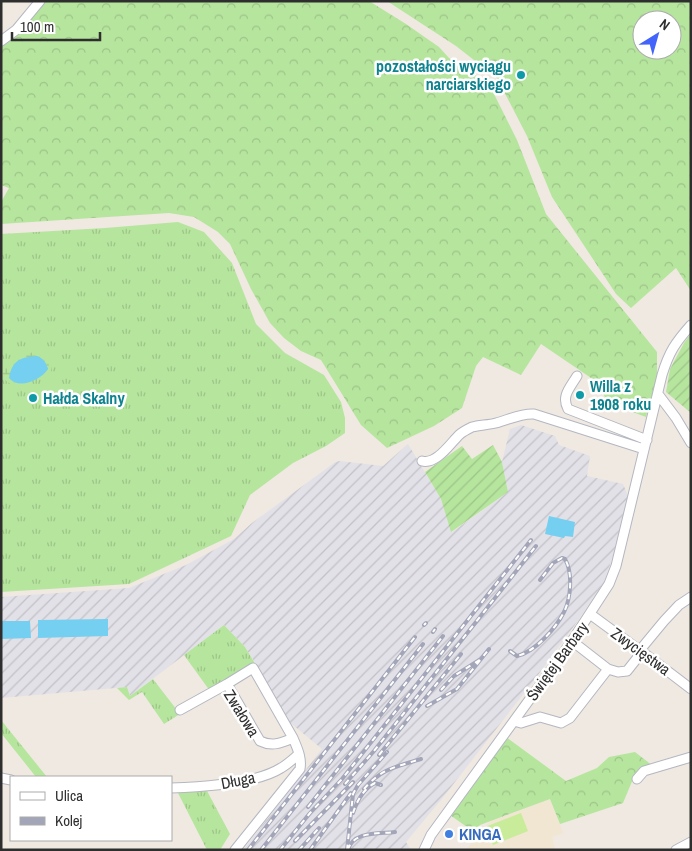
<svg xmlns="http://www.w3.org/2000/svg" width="692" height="851" font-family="'Archivo Narrow',sans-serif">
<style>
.industrial{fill:url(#industrial-furrows)}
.education{fill:#f0e6d1}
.grass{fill:url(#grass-tufts)}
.forest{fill:url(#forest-crowns);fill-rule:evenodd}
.wetland{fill:url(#wetland-marsh)}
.garden{fill:url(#garden-furrows)}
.pitch{fill:#c9ec9a}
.water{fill:#75cff0}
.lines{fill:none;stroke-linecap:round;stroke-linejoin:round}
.minor-casing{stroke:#b4b7c1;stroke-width:11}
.minor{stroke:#fff;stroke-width:9}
.rail-casing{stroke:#a3a6b8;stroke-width:4}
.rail{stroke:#fff;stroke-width:2;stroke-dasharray:5.5;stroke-linecap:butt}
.culture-dot{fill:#0f9aa8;stroke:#fff;stroke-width:2}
.shop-dot{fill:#3f7fe0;stroke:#fff;stroke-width:2}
.labels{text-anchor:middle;stroke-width:5;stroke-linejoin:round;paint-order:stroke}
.culture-label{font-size:16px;font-weight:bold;fill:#0d838f;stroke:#fff;text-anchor:start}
.street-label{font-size:16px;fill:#2e2e2e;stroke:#fff}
.shop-label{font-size:16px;font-weight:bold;fill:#366cbe;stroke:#fff;text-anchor:start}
</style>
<defs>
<pattern id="industrial-furrows" width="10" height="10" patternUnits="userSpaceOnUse" patternTransform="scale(1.25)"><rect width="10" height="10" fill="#e3e1e8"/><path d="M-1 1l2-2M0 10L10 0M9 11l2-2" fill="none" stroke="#c3c1c7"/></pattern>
<pattern id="grass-tufts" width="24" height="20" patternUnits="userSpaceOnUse" patternTransform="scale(1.25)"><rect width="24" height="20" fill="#b6e59e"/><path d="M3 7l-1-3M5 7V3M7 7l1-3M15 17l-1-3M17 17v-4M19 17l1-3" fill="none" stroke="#9dc588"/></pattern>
<pattern id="forest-crowns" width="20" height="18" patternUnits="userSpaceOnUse" patternTransform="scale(1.25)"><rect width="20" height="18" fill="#b6e59e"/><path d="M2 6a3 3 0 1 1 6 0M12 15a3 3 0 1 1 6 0" fill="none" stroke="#9dc588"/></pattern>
<pattern id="wetland-marsh" width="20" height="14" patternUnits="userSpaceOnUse" patternTransform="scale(1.25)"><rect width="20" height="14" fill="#b6e59e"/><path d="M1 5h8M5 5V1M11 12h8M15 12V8" fill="none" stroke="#9dc588"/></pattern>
<pattern id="garden-furrows" width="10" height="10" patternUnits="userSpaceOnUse" patternTransform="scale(1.25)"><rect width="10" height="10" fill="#b6e59e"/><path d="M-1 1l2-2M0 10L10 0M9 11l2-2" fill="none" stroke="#9dc588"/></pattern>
</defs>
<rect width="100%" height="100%" fill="#efe9e1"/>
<path class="industrial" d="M521,425L555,436L559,445L590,456L587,476L623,484L628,496L613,556L604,582L577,622L532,683L441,800L406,842L411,850H243L322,749L282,716L266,680L245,647L224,625L130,696L127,687L1,698V597L129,588L186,565L234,539L252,523L334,463L339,461L383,466L408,444L441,499L452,532L508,492L502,462L510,429Z"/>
<path class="education" d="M550,799L563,833L552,837L555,850H466L485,826L491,821Z"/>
<path class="grass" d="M178,222L204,232L232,263L256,324L285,353L324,375L341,402L345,418V433L326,446L293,463L250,495L231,536L129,584L1,592V234L105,228Z
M224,625L245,647L256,665L210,691L184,655Z
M153,679L180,714L164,724L142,692L129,700L117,688L127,687L130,696Z
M1,720L47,777H36L1,733Z
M206,789L230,834L220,850H207L177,791Z"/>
<path class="forest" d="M46,1H369L406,24L439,47L449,58L489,84L517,140L546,214L657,352V377L646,417L608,403L597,382L541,344L521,375L483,357L476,366L462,408L434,426L387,448L361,425L321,360L301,351L284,338L270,323L251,289L230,244L218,232L194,217L169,213L1,224V202L9,188L1,185V46L14,37Z
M387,1H691V291L676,268L631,308L616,294L552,197L527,136L497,78L456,46ZM642,20H672V50H642Z
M506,737L566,781L597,768L609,757L635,752L653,766L633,779L623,803L560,824L550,799L480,825L474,832L450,815Z"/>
<path class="wetland" d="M34,352L44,357L52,366L51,371L44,374L48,369C46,362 43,358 37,356L13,382L17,384C4,385 1,375 4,364L14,357Z"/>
<path class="garden" d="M691,334V413L666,392L670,369L684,343Z
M493,445L502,462L508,492L451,532L441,499L425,472L462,446L472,459Z"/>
<path class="pitch" d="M521,813L528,831L493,845L485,827Z"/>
<path class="water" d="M37,356C43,358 46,362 48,369C41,380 19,390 9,378C12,361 20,357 37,356Z
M549,516L575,522L573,537L565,536L564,538L545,534Z
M108,619V636L38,638V620Z
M1,621H30L31,638L1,639Z"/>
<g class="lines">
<defs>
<path id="minor" d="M1,41L16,30L40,1
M577,376C570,388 561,396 568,409L647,440
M658,394L676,418L691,443
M422,461C436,465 450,444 459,435C462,432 468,429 472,427C479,425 488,425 496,423C508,420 521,413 534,414L644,449
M590,614L635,647L640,650L691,689
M572,641L608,669L618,672L627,671L642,652
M640,650L664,621L679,605L691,597
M227,684L253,668L293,738
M180,710L227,684L260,741C272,747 281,743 293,738C297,748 302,757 300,769L235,850
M514,721L521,723L540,717L561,723L570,718L608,669
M1,778L11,780
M637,779L644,771L691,757
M171,788C201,787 256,784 281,768C288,764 293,759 299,754
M424,850L431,835L572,641L609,584L616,566L662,375C669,352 675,343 691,325
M676,850L691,842"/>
</defs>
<use href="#minor" class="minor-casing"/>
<use href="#minor" class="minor"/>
<defs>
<path id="rail" d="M424,625L426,623
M433,632L435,629
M510,651L517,656C535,652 556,628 564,612C571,598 573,573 565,559L562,558L553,563L540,580
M441,690L454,676L481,659
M427,706L457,689L489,649
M379,755L461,654
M345,784L374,751L536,546
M364,789C382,768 396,767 421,759
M308,807L443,636
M353,813C357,801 363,789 375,783L381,785
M295,841L353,782
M248,850L415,637
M261,850L423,644
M280,850L310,813L342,779L531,540
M299,850L319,828
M310,850L351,793
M347,850L353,794L358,785L387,752
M348,850C353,831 379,834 395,832"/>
</defs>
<use href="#rail" class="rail-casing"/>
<use href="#rail" class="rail"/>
</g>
<g class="culture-dot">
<circle cx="521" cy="75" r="5"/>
<circle cx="580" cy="395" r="5"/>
<circle cx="33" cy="398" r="5"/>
</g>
<circle class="shop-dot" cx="449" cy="834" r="5"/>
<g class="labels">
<g class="culture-label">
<text x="511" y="72" text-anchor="end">pozostałości wyciągu<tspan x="511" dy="18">narciarskiego</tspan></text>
<text x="590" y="392">Willa z<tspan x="590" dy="18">1908 roku</tspan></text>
<text x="43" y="404">Hałda Skalny</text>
</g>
<g class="street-label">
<text transform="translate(641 651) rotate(36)" y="6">Zwycięstwa</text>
<text transform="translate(557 661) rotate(-54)" y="6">Świętej Barbary</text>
<text transform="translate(242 713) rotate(58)" y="6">Zwałowa</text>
<text transform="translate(238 780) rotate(-11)" y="6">Długa</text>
</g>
<g class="shop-label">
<text x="459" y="840">KINGA</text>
</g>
</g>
<rect width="692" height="851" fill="none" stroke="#2e2e2e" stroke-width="5"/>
<rect x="10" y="776" width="162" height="65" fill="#ffffff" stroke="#ababab"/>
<rect x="20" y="792" width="25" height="8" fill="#ffffff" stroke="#ababab"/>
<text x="55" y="801" font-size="15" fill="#2e2e2e">Ulica</text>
<rect x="20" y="817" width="25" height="8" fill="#a3a6b8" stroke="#ababab"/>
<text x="55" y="826" font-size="15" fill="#2e2e2e">Kolej</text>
<g transform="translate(657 35) rotate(37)"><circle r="24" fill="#ffffff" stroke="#ababab"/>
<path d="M0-4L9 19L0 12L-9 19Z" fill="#4264fb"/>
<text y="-8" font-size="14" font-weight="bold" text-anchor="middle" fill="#2e2e2e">N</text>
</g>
<path d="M12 32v8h88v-8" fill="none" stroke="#2e2e2e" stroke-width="2.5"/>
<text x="20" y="32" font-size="15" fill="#2e2e2e" stroke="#ffffff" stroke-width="4" paint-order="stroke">100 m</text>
</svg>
